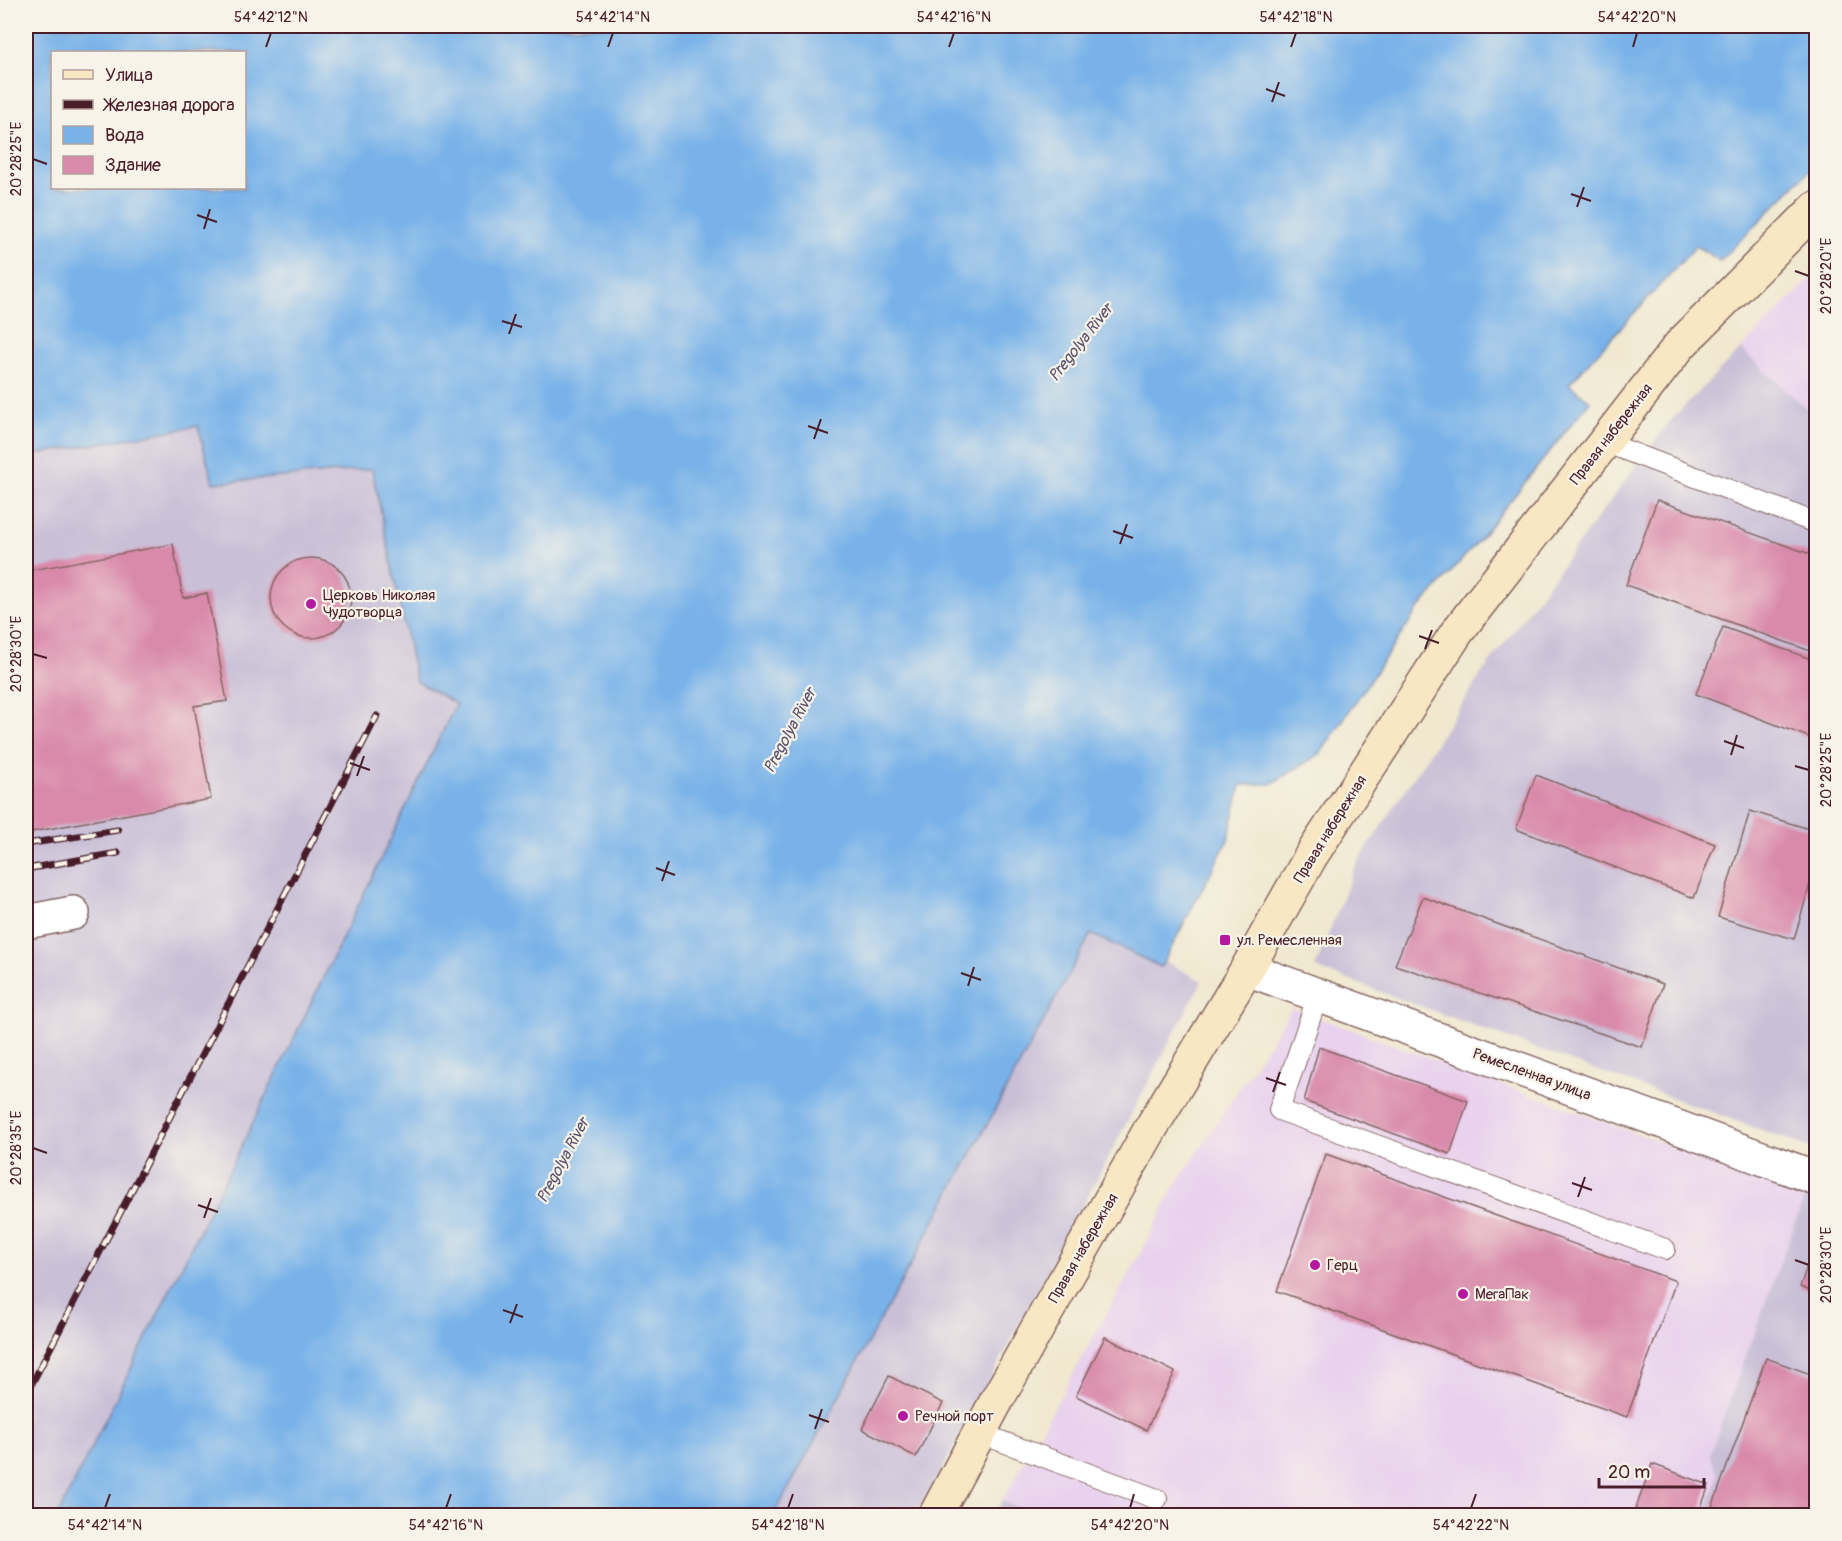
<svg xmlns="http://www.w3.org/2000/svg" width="1842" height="1541" font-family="Pangolin,sans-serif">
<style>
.built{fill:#e9d2ee}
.industrial{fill:#c9bfd7}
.water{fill:#78b2e9;stroke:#61688a;stroke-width:1.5;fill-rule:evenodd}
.building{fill:#d98aaa}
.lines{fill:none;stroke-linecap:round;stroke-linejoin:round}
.service-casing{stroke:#846564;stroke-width:22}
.minor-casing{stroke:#846564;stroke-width:36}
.secondary-casing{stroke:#846564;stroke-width:36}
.service{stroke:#fff;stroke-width:20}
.minor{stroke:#fff;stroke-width:33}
.secondary{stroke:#f9e7c3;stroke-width:33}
.rail-casing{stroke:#4a1f2b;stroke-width:7}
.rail{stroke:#f7f3e8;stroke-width:4.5;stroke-dasharray:14;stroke-linecap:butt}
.ticks{fill:none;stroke:#4a1f2b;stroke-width:2}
.poi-dot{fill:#b5179e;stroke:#f7f3e8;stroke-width:2}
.labels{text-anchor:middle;stroke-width:4.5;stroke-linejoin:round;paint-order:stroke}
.street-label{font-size:15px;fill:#4a1f2b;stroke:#f7f3e8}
.poi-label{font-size:15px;fill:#4a1f2b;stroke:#f7f3e8;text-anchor:start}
.water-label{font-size:16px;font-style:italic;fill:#5a526e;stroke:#f7f3e8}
.neatline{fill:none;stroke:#4a1f2b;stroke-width:2}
.ticks-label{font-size:15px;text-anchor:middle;fill:#4a1f2b}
</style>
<rect width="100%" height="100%" fill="#f7f3e8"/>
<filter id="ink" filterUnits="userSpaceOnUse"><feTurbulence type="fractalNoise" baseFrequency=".0167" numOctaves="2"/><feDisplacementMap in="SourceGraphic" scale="12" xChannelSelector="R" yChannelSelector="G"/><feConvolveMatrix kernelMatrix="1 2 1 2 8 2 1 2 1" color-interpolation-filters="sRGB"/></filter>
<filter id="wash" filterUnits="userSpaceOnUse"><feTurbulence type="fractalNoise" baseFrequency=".008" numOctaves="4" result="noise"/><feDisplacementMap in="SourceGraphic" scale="24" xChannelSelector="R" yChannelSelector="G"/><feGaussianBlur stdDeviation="1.35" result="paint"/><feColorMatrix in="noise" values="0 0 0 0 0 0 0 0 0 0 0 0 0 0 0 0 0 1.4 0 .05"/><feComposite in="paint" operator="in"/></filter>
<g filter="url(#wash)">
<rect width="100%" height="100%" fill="#f0e8cf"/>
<path class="built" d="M1816,273V417L1741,349Z
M1292,1008L1805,1195L1710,1454L1718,1476L1704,1515L1036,1516L1002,1501L1141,1252L1173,1190Z"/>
<path class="industrial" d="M1741,349L1816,417V1150L1315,968L1356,865L1482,673L1669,422Z
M199,426L213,483L372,469L416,681L456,704L245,1139L58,1515L26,1516V456Z
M1091,933L1160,967L1164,961L1202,981L918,1515L774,1516Z
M1805,1195L1816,1199V1515L1704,1516L1718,1476L1710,1454Z
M1002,1501L1036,1515H995Z"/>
<path class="water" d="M26,26H1816V164L1720,261L1696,246L1569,384L1590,401L1479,540L1417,611L1320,754L1271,784L1241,785L1228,840L1161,967L1091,934L774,1515H58L245,1139L456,704L416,681L372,469L213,483L198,426L26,456ZM52,52H244V188H52Z"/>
<g id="blocks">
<path class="building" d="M1657,500L1816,556V653L1626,585Z
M173,544L183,598L207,593L227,701L194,706L211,799L26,833V571Z
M271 598a40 40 0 1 1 80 0a40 40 0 1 1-80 0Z
M1723,627L1816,661V740L1696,694Z
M1536,775L1715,844L1694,898L1516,829Z
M1750,811L1816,831V864L1794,939L1718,917Z
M1423,897L1663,984L1642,1047L1395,965Z
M1319,1047L1468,1101L1450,1154L1304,1101Z
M1326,1154L1676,1281L1627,1417L1277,1291Z
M1816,1240V1293L1800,1287Z
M1105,1337L1175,1372L1146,1430L1076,1396Z
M1766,1358L1816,1376V1516H1709Z
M889,1376L943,1403L916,1457L862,1429Z
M1652,1464L1709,1485L1698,1516H1633Z"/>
</g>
</g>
<g filter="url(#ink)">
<use href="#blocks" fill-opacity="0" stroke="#846564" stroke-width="1.5"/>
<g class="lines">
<defs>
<path id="service" d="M1604,442L1816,523
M1318,995L1279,1110L1665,1249
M979,1433L1157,1499"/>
<path id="minor" d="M26,922L73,913
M1247,969L1816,1178"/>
<path id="secondary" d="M935,1516L998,1398L1151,1128L1247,969L1311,856L1457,632L1680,345L1816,208"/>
</defs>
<use href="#service" class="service-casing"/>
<use href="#minor" class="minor-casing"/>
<use href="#secondary" class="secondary-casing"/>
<use href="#service" class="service"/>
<use href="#minor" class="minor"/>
<use href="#secondary" class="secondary"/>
<defs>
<path id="rail" d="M26,844L118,830
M26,869L118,853
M26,1395L377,716"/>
</defs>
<use href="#rail" class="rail-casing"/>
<use href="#rail" class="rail"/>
</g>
</g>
<path class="ticks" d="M266,47L271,33M608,47L613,33M949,47L954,33M1291,47L1296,33M1633,47L1637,33M1266,89L1285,96M1272,102L1279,82M33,159L47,164M1571,194L1591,201M1577,207L1584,187M197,215L217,222M204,229L210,209M1795,271L1809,276M502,321L522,327M509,334L516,314M808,426L828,433M814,439L821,419M1113,531L1133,538M1120,544L1127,524M1419,636L1439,643M1425,649L1432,630M33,654L47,658M1724,741L1744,748M1731,755L1737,735M350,763L370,770M1795,766L1809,770M357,776L364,756M656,868L675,875M662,881L669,861M961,973L981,980M968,986L974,967M1266,1078L1286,1085M1273,1092L1280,1072M33,1148L47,1153M1572,1183L1592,1190M1578,1197L1585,1177M198,1205L218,1212M204,1218L211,1198M1795,1260L1809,1265M503,1310L523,1317M510,1323L517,1304M809,1415L829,1422M815,1429L822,1409M105,1508L110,1494M446,1508L451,1494M788,1508L793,1494M1130,1508L1134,1494M1471,1508L1476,1494"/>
<g class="poi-dot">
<circle cx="311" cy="604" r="6"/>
<rect x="1219" y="934" width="12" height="12" rx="3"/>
<circle cx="1315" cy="1265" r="6"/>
<circle cx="1463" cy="1294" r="6"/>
<circle cx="903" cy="1416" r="6"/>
</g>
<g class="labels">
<g class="street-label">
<text transform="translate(1611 434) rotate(-52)" y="5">Правая набережная</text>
<text transform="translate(1330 829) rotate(-58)" y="5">Правая набережная</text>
<text transform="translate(1532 1074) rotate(20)" y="5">Ремесленная улица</text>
<text transform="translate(1083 1248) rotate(-60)" y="5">Правая набережная</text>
</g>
<g class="poi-label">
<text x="323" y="600">Церковь Николая<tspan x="323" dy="17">Чудотворца</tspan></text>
<text x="1237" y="945">ул. Ремесленная</text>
<text x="1327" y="1270">Герц</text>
<text x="1475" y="1299">МегаПак</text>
<text x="915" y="1421">Речной порт</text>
</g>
<g class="water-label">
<text transform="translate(1080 342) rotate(-52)" y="6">Pregolya River</text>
<text transform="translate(789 730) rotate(-62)" y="6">Pregolya River</text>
<text transform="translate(562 1160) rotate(-62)" y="6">Pregolya River</text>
</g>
</g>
<rect width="1842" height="1541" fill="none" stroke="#f7f3e8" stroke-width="66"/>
<rect x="51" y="51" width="195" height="138" fill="#f7f3e8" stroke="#b29e9c" stroke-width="1.5"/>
<rect x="63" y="70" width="30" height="9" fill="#f9e7c3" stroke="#b29e9c" stroke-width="1.5"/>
<text x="105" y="81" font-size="18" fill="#4a1f2b">Улица</text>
<rect x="63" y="100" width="30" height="9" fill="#4a1f2b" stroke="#b29e9c" stroke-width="1.5"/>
<text x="105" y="111" font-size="18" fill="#4a1f2b">Железная дорога</text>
<rect x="63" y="126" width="30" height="18" fill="#78b2e9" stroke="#b29e9c" stroke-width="1.5"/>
<text x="105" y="141" font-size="18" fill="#4a1f2b">Вода</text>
<rect x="63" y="156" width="30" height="18" fill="#d98aaa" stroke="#b29e9c" stroke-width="1.5"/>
<text x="105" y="171" font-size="18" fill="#4a1f2b">Здание</text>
<path d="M1599 1478v9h105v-9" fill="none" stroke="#4a1f2b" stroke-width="3"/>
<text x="1608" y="1478" font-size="18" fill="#4a1f2b" stroke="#f7f3e8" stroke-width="4.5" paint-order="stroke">20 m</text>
<rect x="33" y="33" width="1776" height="1475" class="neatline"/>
<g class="ticks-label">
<text x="271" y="22">54°42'12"N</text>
<text x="613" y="22">54°42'14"N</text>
<text x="954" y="22">54°42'16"N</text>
<text x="1296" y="22">54°42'18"N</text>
<text x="1637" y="22">54°42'20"N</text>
<text transform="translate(16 159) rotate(-90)" y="5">20°28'25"E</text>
<text transform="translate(1826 276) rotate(-90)" y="5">20°28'20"E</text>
<text transform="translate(16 654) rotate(-90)" y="5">20°28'30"E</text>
<text transform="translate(1826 770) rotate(-90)" y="5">20°28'25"E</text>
<text transform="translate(16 1148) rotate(-90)" y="5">20°28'35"E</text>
<text transform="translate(1826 1265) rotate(-90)" y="5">20°28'30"E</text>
<text x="105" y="1530">54°42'14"N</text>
<text x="446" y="1530">54°42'16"N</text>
<text x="788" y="1530">54°42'18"N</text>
<text x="1130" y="1530">54°42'20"N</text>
<text x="1471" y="1530">54°42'22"N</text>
</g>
</svg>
